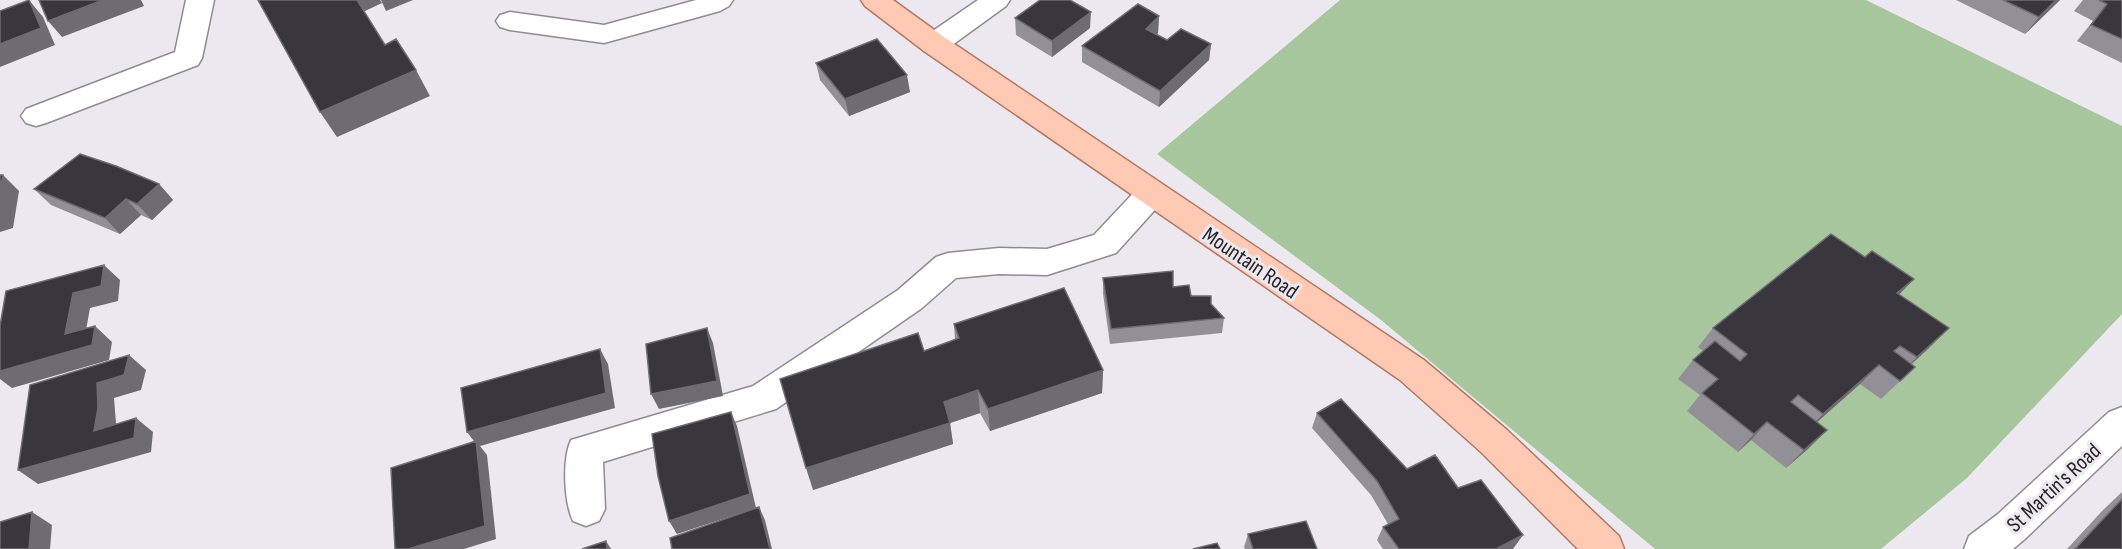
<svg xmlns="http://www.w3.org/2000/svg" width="2122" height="549" font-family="'Sofia Sans Condensed',sans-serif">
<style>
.green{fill:#a8c69e}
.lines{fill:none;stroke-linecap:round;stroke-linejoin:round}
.minor-casing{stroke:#908b92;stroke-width:3}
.major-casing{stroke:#b27761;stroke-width:3}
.minor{fill:#fff;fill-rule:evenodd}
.major{fill:#ffc9b3;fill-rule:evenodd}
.wall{fill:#938f96}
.shaded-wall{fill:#6f6b73}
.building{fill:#39363d;stroke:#6f6b73;stroke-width:1.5}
.labels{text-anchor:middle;stroke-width:6;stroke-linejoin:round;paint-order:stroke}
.street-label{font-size:22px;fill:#242225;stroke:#ede8f0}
</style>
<rect width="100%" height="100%" fill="#ede8f0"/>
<path class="green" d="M1340,0H1866L2122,126V314L1967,478L1881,549H1655L1381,320L1157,154Z"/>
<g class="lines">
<defs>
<path id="minor" d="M186,0H214L202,58L198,65L46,123L36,126L26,123L21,116L26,109L175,52Z
M696,0H733L729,6L720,11L604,43L510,30L500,27L496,21L500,15L510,12L604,25Z
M978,0H1010L1006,6L944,51L934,53L924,51L920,44L924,37Z
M1151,182L1162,186L1167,194L1162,202L1116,253L1047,275L999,274L956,278L922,308L776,409L603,462L605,509L599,521L586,526L573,521C564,502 562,459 571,440L753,386L898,290L936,257L948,253L999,248L1047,249L1094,235L1140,186Z
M2122,407V446L2026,538L2013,549H1964L1969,536L1998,514L2109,412Z"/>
<path id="major" d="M861,0H893L944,37L1424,360L1507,430L1619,536L1624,549H1578L1481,452L1400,380L924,51L865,6Z"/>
</defs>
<use href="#minor" class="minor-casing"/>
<use href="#major" class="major-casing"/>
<use href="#minor" class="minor"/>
<use href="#major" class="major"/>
</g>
<path class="wall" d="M1956,0H2060L2025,34Z
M2083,0H2122V63L2077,41L2093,21L2074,11Z
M1159,16L1158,33L1156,34L1167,40L1211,44L1209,60L1159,107L1082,62V46Z
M1015,18L1090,28L1052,57L1016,35Z
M816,63L910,92L849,116L820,80Z
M159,184L173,200L152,220L141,215L120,234L51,205L34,189Z
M1103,278L1173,287L1211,304L1224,318L1222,333L1110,344L1103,294Z
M1899,295L1929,348L1912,364L1915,367L1881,399L1860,384L1817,422L1809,448L1786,468L1751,440L1738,452L1687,411L1700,395L1678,379L1693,360L1703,351L1698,347L1713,328Z
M954,324L1103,370L1102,393L990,431L980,413L950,423L953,444L813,490L924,351L955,340Z
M1317,413L1407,469L1458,488L1514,548L1383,549L1377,540L1383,527L1388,524L1371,495L1312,428Z
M2122,492V549H2067L2103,510Z
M1248,534L1317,549H1245L1244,547Z"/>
<path class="shaded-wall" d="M29,0L43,17L55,45L0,67V44Z
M103,0H141L144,6L62,37L48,21Z
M356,0H380L382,3L363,12Z
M381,0H413L386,11Z
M2056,0H2060L2025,34L2039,17Z
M1091,12L1090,28L1052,57V41Z
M1159,16L1158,33L1145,46L1146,29Z
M1211,44L1209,60L1159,107L1160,91Z
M416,70L430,96L337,137L320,112Z
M907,75L910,92L849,116L845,99Z
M3,175L19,191L13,228L0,232V189Z
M159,184L173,200L152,220L137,204Z
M126,199L141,215L120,234L105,218Z
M104,265L120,280L118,301L90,308L83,347L95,326L112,342L109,360L12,388L0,379V371L73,293Z
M1914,279L1895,299L1897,293Z
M707,328L713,343L723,396L659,409L651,394Z
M1949,328L1929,348L1898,376L1917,357Z
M600,349L608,364L615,408L480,446L487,455L496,539L464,549H408L477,445L467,432Z
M129,355L146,370L141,390L114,398L116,423L112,444L136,418L153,432L151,452L38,484L18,470L94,431L97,383Z
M1879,365L1860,384L1806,432L1823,414Z
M1103,370L1102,393L990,431L988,409Z
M978,390L980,413L950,423L953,444L813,490L806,468L944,402Z
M731,412L737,426L756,508L677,534L669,521Z
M1767,422L1751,440L1738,452L1754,434Z
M1827,430L1809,448L1786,468L1804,450Z
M759,507L765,520L772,549H770Z
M32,512L52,525L50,549H29Z
M1523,535L1513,549H1496Z
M606,541L611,549H607Z"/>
<path class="building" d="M29,0L41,28L0,44V11Z
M39,0H103L48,21Z
M258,0H357L385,45L396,39L416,70L320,112Z
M1040,0H1070L1091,12L1052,41L1015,18Z
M2003,0H2056L2039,17Z
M2099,0H2122V39L2091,25L2107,4Z
M1138,4L1159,16L1146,29L1167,40L1181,29L1211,44L1160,91L1082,46Z
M877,39L907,75L845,99L816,63Z
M80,154L116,166L159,184L137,204L126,199L105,218L34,189Z
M0,175H3L0,189Z
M1831,234L1865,257L1872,251L1914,279L1897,293L1949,328L1917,357L1900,346L1894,351L1915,367L1900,381L1879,365L1823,414L1798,395L1791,402L1827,430L1804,450L1767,422L1754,434L1702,393L1718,379L1693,360L1715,341L1740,361L1747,354L1713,328Z
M104,265L101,286L73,293L65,334L95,326L92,345L0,371V326L6,291Z
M1173,271V287L1189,285L1191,296H1211V304L1224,318L1111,329L1103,278Z
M1064,288L1103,370L988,409L978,390L944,402L950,423L806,468L780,379L918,333L924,351L959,338L954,324Z
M707,328L717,381L651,394L646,344Z
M600,349L606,393L467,432L461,388Z
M129,355L124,375L97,383L98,408L94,431L136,418L134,438L18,470L30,385Z
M1341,399L1407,469L1435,455L1458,488L1481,480L1523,535L1496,549H1399L1383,527L1399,519L1377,481L1317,413Z
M731,412L750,494L669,521L658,476L652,434Z
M476,441L485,526L408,549H395L391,468Z
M2122,499V549H2075Z
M759,507L770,549H672L670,538Z
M32,512L29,549H0V522Z
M1306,521L1317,549H1253L1248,534Z
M606,541L607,549H582Z
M1217,543L1220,549H1193Z"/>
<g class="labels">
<g class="street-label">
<text transform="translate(1251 262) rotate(34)" y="8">Mountain Road</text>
<text transform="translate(2053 487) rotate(-43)" y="8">St Martin's Road</text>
</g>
</g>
</svg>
